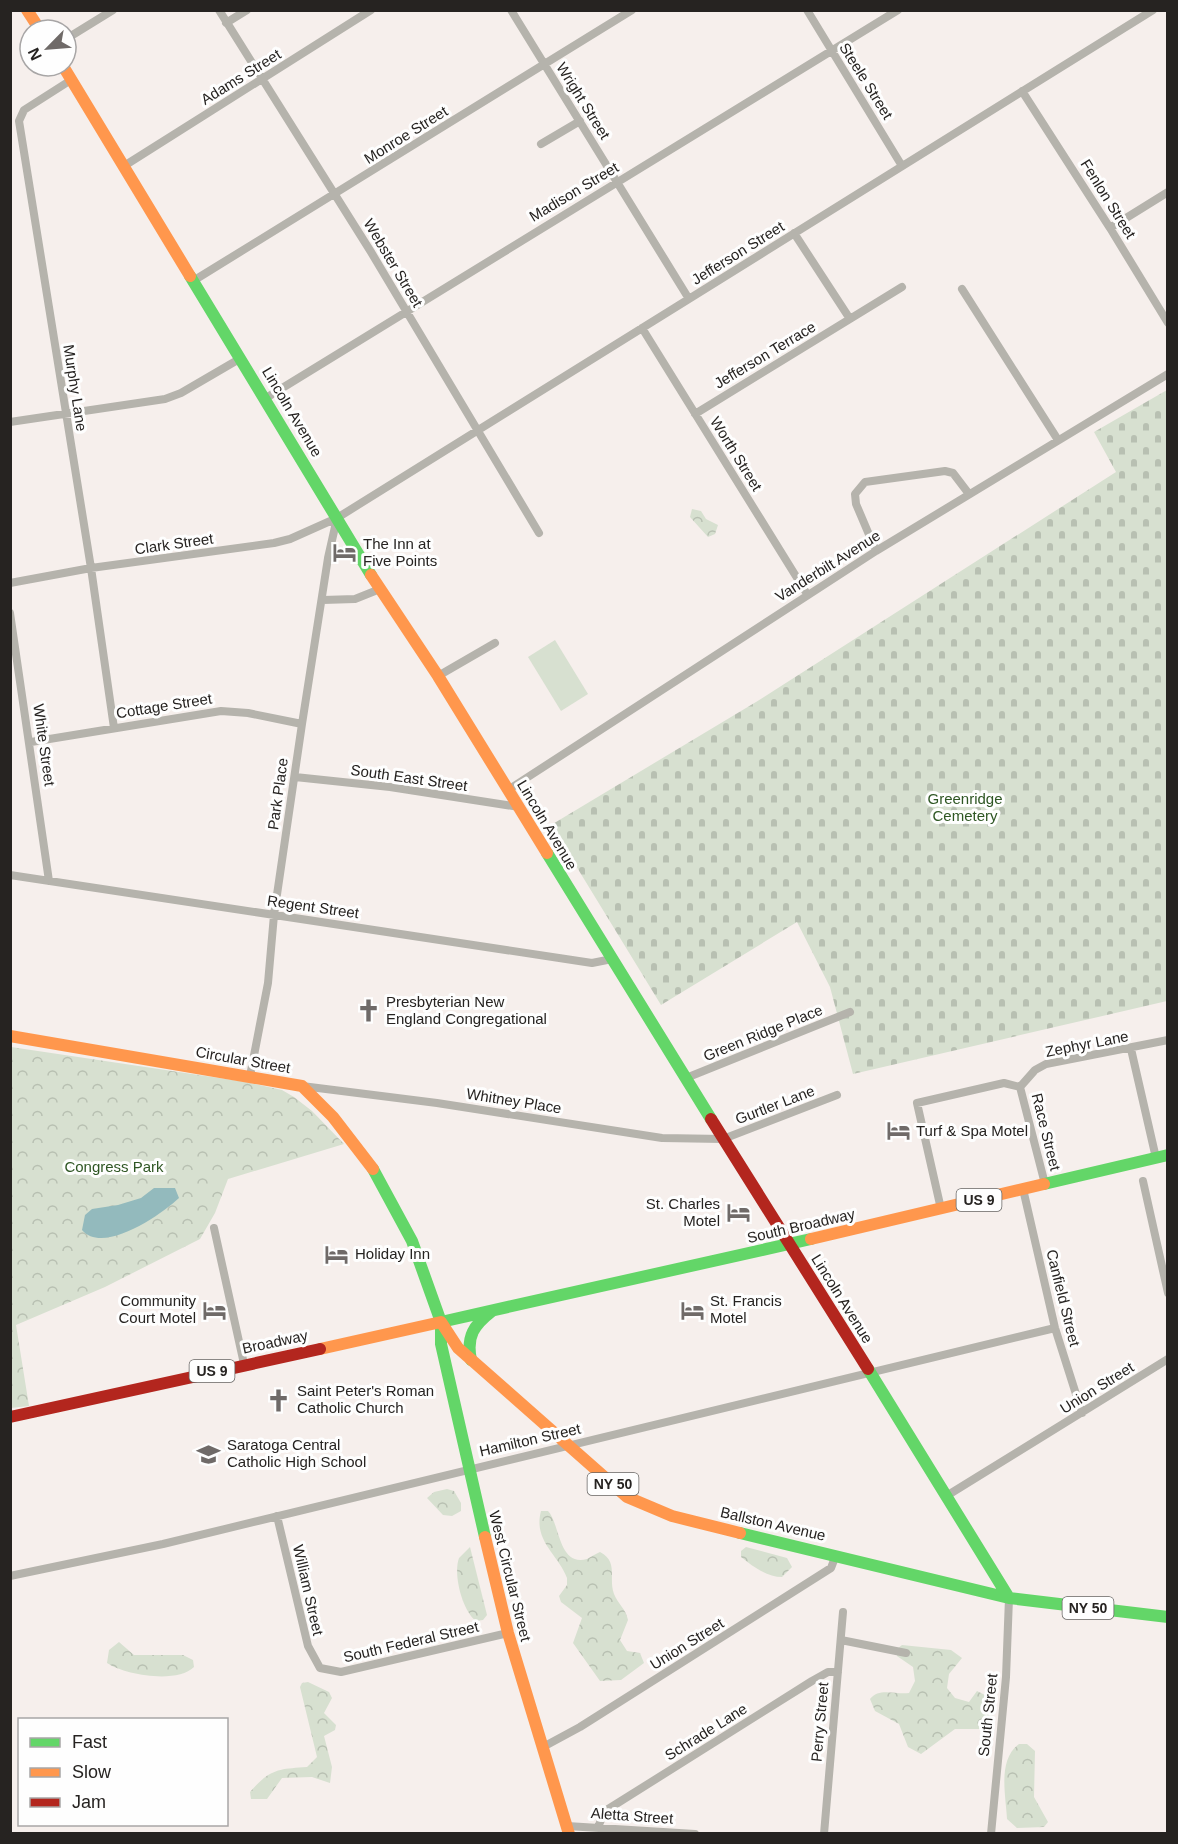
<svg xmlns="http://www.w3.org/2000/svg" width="1178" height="1844" font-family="Arial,sans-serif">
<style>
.forest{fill:url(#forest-crowns)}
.cemetery{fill:url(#cemetery-stones)}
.garden{fill:#d7e0d0}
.water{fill:#93babd}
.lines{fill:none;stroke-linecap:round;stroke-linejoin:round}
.street{stroke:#b5b3ac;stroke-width:8}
.fast{stroke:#63d668;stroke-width:12}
.slow{stroke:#ff974d;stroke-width:12}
.jam{stroke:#b3261e;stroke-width:12}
.labels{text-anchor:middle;stroke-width:6;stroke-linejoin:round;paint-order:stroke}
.shield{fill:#fefefe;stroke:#676563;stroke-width:1.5}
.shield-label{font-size:14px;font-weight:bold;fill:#262321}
.street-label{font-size:15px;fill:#262321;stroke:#fefefe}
.poi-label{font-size:15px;fill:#262321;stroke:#fefefe;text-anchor:start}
.park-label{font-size:15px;fill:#2e5623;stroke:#fefefe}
</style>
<defs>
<pattern id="forest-crowns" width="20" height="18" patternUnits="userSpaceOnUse" patternTransform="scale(1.5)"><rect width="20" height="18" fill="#d7e0d0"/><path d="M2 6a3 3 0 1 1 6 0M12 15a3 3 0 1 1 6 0" fill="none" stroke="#b8c0b2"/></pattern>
<pattern id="cemetery-stones" width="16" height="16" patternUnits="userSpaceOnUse" patternTransform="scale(1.5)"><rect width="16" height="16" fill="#d7e0d0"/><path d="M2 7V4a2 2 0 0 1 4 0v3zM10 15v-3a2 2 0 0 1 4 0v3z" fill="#b8c0b2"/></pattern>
</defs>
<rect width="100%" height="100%" fill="#f6efec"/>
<path class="forest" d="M692,509L701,511L706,519L718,525L715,534L708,537L690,517Z
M11,1047L246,1082L282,1090L294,1097L312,1111L344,1144L228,1179L215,1213L200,1239L105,1287L16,1325L29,1406L11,1408Z
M447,1489L454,1491L461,1503V1511L452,1516L443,1515L427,1498L434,1492Z
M541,1511H548C560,1523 558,1567 587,1559C591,1557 595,1554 600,1552C619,1562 608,1578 614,1594C618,1604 626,1609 628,1620L620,1640L627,1651L640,1653L644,1663L621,1680L600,1681L573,1643L582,1618L561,1602L559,1596L567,1585V1578C558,1554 533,1541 541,1511Z
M470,1547L487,1615L483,1620L476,1621C462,1610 453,1574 459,1558Z
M746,1547L787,1558L792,1567L782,1577C767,1577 752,1566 741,1557V1551Z
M119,1642L134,1655H183L193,1660L194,1667C177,1684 125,1675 107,1663L109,1650Z
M902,1645L951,1650L962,1658L949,1674L947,1688L955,1698L969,1702L977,1691L989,1697L994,1724L990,1729H955L921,1754L908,1747L899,1724L875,1711L870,1699C879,1687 896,1695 909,1693L915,1681L913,1667L897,1656V1649Z
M308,1682L329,1692L332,1698L324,1713L336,1725L335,1730L324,1736L332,1767L330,1783L312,1777L282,1778L267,1799H251L250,1792C270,1769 278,1769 307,1767L317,1757L300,1687L302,1683Z
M1019,1744H1027L1035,1751L1034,1797L1048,1822L1044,1827L1017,1828L1007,1819C1006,1796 997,1760 1019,1744Z"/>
<path class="cemetery" d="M1167,390V1001L853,1074L830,987L797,922L661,1005L551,825L756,702L1116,472L1094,432Z"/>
<path class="garden" d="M555,640L588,694L561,711L528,657Z"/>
<path class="water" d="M154,1188H175L179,1198C161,1215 103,1255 82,1230L85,1215L92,1209L118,1205L141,1198Z"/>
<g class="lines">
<path class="street" d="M219,10L371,252L539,533
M511,10L689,299
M807,10L902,166
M226,23L247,10
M66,39L113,10
M71,80L24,110L19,121L91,568L114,728
M1022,91L1110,228L1168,323
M541,144L580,121
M124,166L371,10
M1110,228L1168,192
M794,233L850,319
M193,281L632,10
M962,289L1058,440
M642,328L807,594
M266,398L898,10
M695,414L902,287
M10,422L165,399L181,393L241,358
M876,551L856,504L855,494L865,482L945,471L953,473L969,494
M10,583L91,568L274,543L290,539L337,518L1153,10
M323,600L355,599L380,589
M10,613L49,881
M438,676L495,643
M31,742L221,711L248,713L302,724
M295,777L390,787L519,807
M508,790L876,551L1168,374
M10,875L592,963L612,959
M1131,1049L1156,1158
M250,1076L268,983L274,915L302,724L328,558L337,518
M686,1078L850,1012
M302,1086L437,1103L662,1138L723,1139L837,1095
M1020,1087L1035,1070L1046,1064L1168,1040
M1020,1087L1045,1184
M1143,1181L1168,1293
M1023,1189L1055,1328L1082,1413
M941,1209L917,1103L1004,1083L1020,1087
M214,1228L244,1364
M948,1495L1168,1359
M277,1516L308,1646L320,1668L341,1672L508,1633
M10,1576L163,1544L1055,1328
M841,1640L906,1653
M543,1747L580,1727L831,1568L836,1555
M567,1826L695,1834
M598,1827L605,1811L812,1681L828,1672H838
M824,1834L843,1612
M991,1834L1006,1677L1009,1598"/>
<path class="fast" d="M190,276L371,575
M547,853L711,1119
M373,1169L412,1241L441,1322V1344L485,1537
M1044,1184L1168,1155
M441,1322L811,1239
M471,1360C466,1336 474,1325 492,1311
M868,1369L1009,1598
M740,1533L1009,1598L1168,1617"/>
<path class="slow" d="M27,10L40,30
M63,66L190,276
M371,575L438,676L547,853
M10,1036L302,1086L333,1117L373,1169
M811,1239L1044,1184
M320,1349L441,1322L458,1348L627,1497L672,1516L740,1533
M485,1537L508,1633L569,1834"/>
<path class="jam" d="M711,1119L868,1369
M10,1417L320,1349"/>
</g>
<defs>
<symbol id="hotel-bare" viewBox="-9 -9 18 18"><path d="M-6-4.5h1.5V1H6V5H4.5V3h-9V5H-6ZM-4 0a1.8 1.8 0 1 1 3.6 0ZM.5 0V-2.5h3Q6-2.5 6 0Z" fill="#6f6a68" stroke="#fefefe" stroke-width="2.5" paint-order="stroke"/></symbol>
<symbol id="church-bare" viewBox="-9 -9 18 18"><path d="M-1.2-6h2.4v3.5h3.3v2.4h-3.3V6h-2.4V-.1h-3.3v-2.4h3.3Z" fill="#6f6a68" stroke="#fefefe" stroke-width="2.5" paint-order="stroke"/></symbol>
<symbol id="school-bare" viewBox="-9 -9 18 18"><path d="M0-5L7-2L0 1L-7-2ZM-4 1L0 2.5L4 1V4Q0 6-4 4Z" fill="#6f6a68" stroke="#fefefe" stroke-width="2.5" paint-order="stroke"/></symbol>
</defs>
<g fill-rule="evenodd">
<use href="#hotel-bare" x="328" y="536" width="33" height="33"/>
<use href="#church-bare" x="352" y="994" width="33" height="33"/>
<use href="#hotel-bare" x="882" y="1114" width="33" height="33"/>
<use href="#hotel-bare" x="722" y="1196" width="33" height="33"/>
<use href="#hotel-bare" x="320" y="1238" width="33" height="33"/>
<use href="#hotel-bare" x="198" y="1294" width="33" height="33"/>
<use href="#hotel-bare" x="676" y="1294" width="33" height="33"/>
<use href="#church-bare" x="262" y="1384" width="33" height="33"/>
<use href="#school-bare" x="192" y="1438" width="33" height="33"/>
</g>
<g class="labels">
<g class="shield">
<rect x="956.5" y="1189" width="45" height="22" rx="4.5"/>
<rect x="189.5" y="1360" width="45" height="22" rx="4.5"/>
<rect x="587.5" y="1473" width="51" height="22" rx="4.5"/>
<rect x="1062.5" y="1597" width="51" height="22" rx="4.5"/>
</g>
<g class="shield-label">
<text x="979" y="1205">US 9</text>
<text x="212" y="1376">US 9</text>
<text x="613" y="1489">NY 50</text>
<text x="1088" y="1613">NY 50</text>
</g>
<g class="street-label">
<text transform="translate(241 77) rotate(-32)" y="5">Adams Street</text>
<text transform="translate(866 81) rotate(58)" y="5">Steele Street</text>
<text transform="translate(583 101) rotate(58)" y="5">Wright Street</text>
<text transform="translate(406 135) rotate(-32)" y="5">Monroe Street</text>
<text transform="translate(574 192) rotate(-31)" y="5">Madison Street</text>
<text transform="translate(1108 199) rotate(58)" y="5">Fenlon Street</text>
<text transform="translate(738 253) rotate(-32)" y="5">Jefferson Street</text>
<text transform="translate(393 263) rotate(59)" y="5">Webster Street</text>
<text transform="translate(765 355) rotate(-31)" y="5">Jefferson Terrace</text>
<text transform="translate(75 388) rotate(81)" y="5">Murphy Lane</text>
<text transform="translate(292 412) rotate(59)" y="5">Lincoln Avenue</text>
<text transform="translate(736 454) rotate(58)" y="5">Worth Street</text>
<text transform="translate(174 544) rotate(-8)" y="5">Clark Street</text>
<text transform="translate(828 566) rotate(-32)" y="5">Vanderbilt Avenue</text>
<text transform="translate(164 706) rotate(-9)" y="5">Cottage Street</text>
<text transform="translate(44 745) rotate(82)" y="5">White Street</text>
<text transform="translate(409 778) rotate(8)" y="5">South East Street</text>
<text transform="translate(278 794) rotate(-82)" y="5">Park Place</text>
<text transform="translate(547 825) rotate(59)" y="5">Lincoln Avenue</text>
<text transform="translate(313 907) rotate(8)" y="5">Regent Street</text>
<text transform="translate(763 1033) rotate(-22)" y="5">Green Ridge Place</text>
<text transform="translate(1087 1044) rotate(-11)" y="5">Zephyr Lane</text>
<text transform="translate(243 1060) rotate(10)" y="5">Circular Street</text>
<text transform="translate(514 1101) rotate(9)" y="5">Whitney Place</text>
<text transform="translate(775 1105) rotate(-21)" y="5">Gurtler Lane</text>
<text transform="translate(1046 1132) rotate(76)" y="5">Race Street</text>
<text transform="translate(801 1226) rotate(-13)" y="5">South Broadway</text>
<text transform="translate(1063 1298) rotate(76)" y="5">Canfield Street</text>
<text transform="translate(842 1299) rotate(58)" y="5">Lincoln Avenue</text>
<text transform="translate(275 1342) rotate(-12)" y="5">Broadway</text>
<text transform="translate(1097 1388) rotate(-32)" y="5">Union Street</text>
<text transform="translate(530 1440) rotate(-13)" y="5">Hamilton Street</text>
<text transform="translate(773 1524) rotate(13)" y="5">Ballston Avenue</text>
<text transform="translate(510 1576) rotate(76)" y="5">West Circular Street</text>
<text transform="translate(308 1590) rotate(77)" y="5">William Street</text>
<text transform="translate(411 1642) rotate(-13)" y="5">South Federal Street</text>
<text transform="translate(687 1644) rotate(-32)" y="5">Union Street</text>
<text transform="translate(988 1715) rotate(-84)" y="5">South Street</text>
<text transform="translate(820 1722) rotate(-85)" y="5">Perry Street</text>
<text transform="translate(706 1732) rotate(-32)" y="5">Schrade Lane</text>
<text transform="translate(632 1816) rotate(4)" y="5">Aletta Street</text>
</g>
<g class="poi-label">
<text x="363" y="549">The Inn at<tspan x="363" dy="17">Five Points</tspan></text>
<text x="386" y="1007">Presbyterian New<tspan x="386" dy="17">England Congregational</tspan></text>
<text x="916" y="1136">Turf &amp; Spa Motel</text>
<text x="720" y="1209" text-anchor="end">St. Charles<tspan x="720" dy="17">Motel</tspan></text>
<text x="355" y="1259">Holiday Inn</text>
<text x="196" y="1306" text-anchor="end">Community<tspan x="196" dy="17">Court Motel</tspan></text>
<text x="710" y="1306">St. Francis<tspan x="710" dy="17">Motel</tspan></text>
<text x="297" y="1396">Saint Peter's Roman<tspan x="297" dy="17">Catholic Church</tspan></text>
<text x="227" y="1450">Saratoga Central<tspan x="227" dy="17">Catholic High School</tspan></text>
</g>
<g class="park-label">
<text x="965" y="804">Greenridge<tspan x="965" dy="17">Cemetery</tspan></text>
<text x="114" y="1172">Congress Park</text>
</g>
</g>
<rect width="1178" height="1844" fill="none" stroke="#262321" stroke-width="24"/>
<rect x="18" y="1718" width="210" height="108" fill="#fefefe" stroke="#a8a6a6" stroke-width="1.5"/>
<rect x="30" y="1738" width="30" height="9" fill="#63d668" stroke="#a8a6a6" stroke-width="1.5"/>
<text x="72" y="1748" font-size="18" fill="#262321">Fast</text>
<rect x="30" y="1768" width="30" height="9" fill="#ff974d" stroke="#a8a6a6" stroke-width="1.5"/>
<text x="72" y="1778" font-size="18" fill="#262321">Slow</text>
<rect x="30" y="1798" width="30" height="9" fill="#b3261e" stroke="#a8a6a6" stroke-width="1.5"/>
<text x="72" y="1808" font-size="18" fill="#262321">Jam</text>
<g transform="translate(48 48) rotate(245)"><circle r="28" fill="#fefefe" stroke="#a8a6a6" stroke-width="1.5"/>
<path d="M0-4.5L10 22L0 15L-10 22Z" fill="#6f6a68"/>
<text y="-9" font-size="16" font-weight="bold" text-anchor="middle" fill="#262321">N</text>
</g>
</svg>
